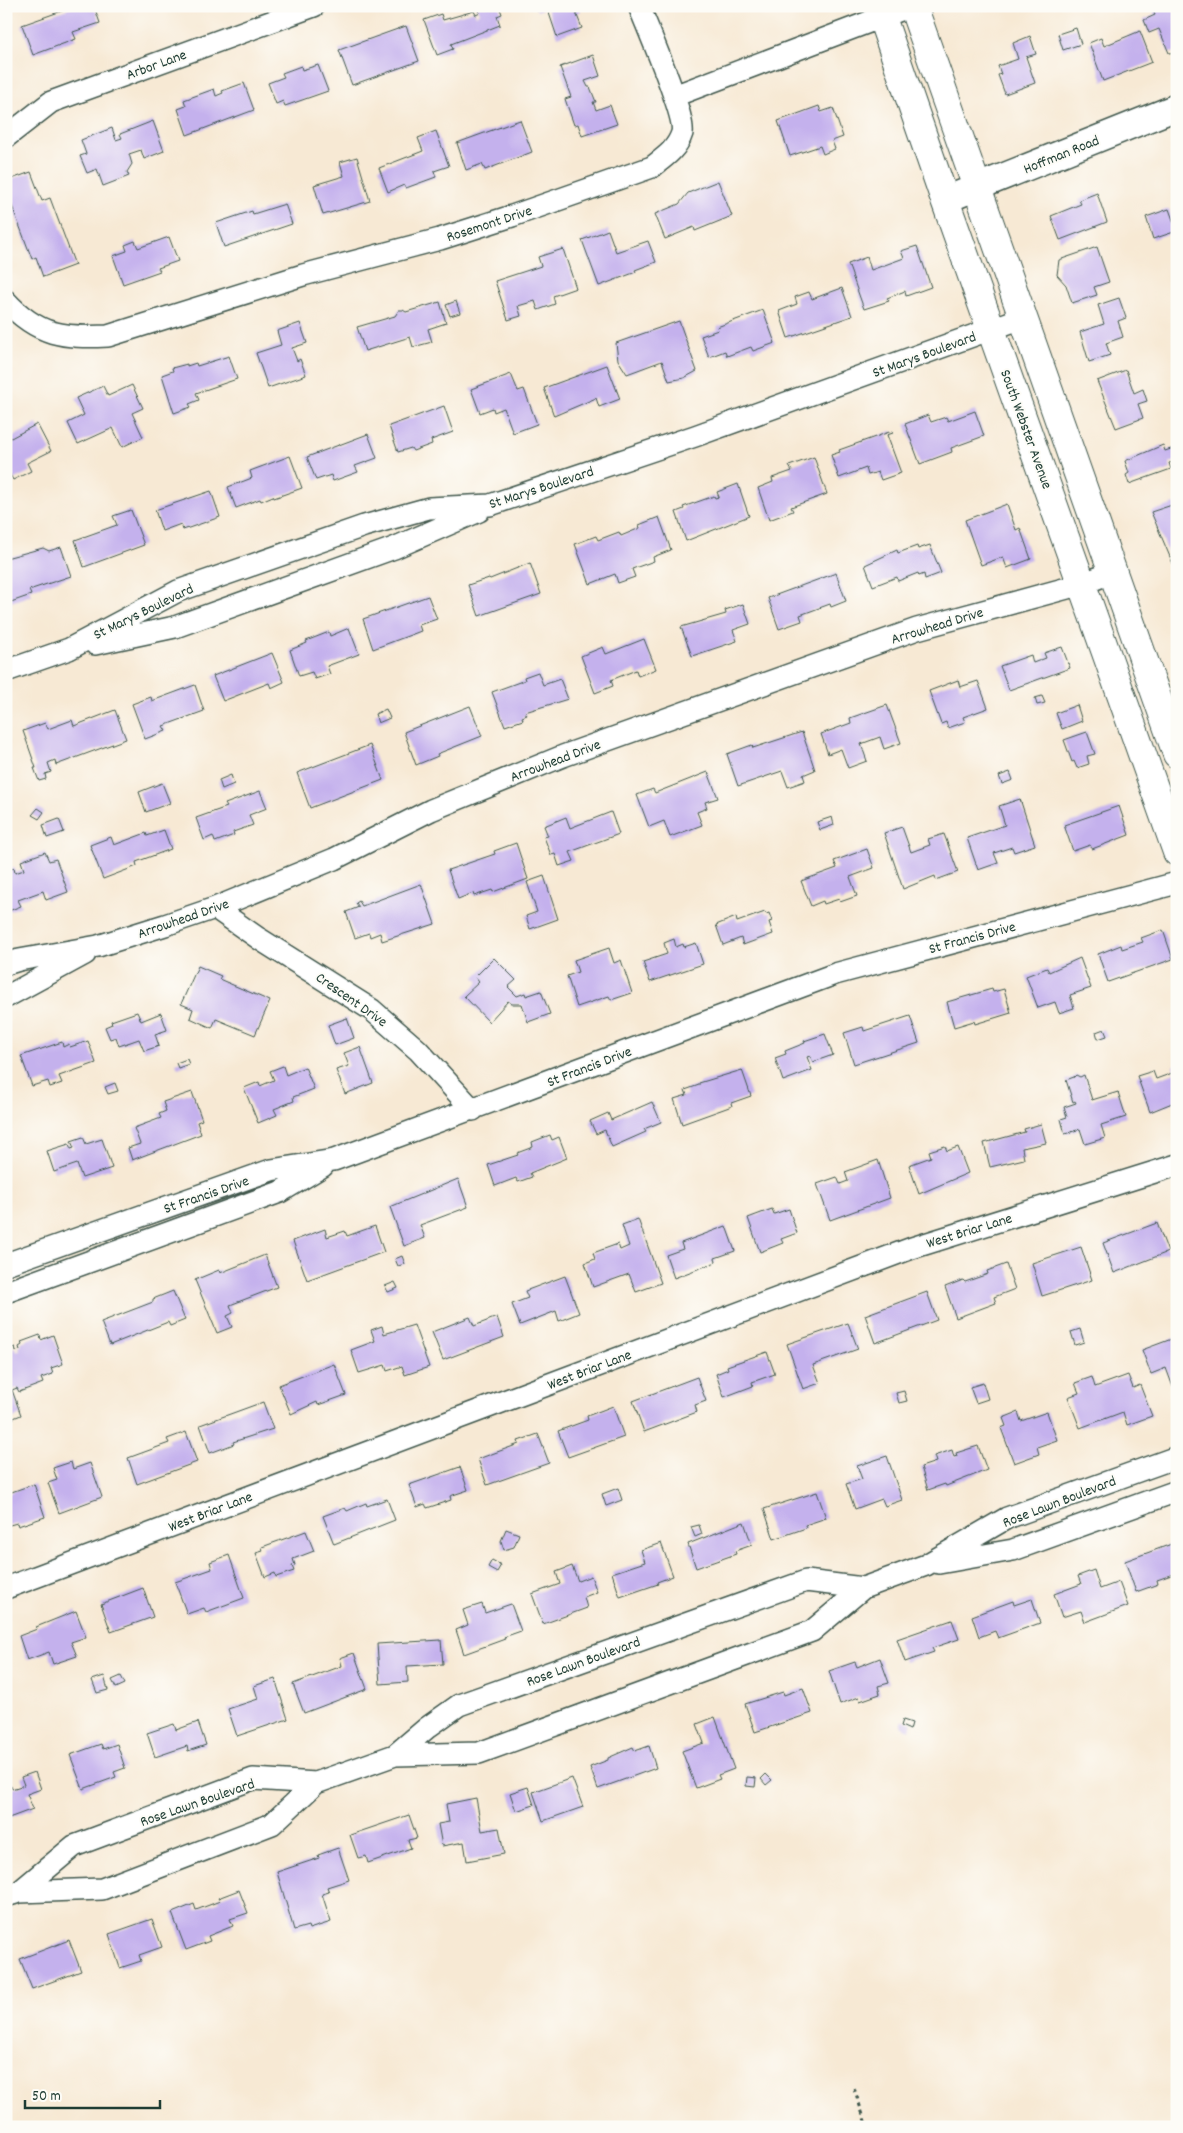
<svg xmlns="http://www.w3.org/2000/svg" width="1183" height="2133" font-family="Dekko,sans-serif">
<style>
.building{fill:#c4b1ed}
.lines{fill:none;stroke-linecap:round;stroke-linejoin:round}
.minor-casing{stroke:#3f574c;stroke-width:24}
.tertiary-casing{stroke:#3f574c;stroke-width:29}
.secondary-casing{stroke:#3f574c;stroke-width:30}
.path{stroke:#3f574c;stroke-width:3;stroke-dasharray:4 4;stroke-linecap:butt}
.minor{stroke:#fff;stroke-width:21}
.tertiary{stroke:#fff;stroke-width:26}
.secondary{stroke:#fff;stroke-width:28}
.labels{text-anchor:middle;stroke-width:4;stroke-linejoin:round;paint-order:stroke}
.street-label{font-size:15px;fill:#1f3d34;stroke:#fdfcf7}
</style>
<rect width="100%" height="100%" fill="#fdfcf7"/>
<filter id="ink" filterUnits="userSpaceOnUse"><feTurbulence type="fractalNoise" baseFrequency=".02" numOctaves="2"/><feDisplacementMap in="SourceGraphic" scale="10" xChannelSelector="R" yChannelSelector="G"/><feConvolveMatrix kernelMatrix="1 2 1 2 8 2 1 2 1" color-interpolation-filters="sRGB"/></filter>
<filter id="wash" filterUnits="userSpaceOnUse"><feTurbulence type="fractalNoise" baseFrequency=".0096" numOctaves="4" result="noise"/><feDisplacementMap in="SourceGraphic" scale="20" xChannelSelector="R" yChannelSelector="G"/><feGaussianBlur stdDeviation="1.12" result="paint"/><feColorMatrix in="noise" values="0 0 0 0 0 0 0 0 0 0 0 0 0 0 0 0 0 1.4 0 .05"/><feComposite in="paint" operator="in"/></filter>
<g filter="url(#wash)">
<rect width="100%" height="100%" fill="#f7e9d4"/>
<g id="blocks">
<path class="building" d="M76,6H94L100,23L73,32L76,39L33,55L22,25Z
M477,6H499L502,14L497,16L500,25L451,44L453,49L437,55L424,20L441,14L443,20L474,11L476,15L480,13Z
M536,6H579L581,11L576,13L582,28L557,37L547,7L537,11Z
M1151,6H1177V52L1169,53L1159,29L1149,33L1144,20L1155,15Z
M406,26L419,61L352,85L339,50Z
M1076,28L1081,44L1063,50L1058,34Z
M1140,31L1152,62L1103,81L1089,43L1101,38L1104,46Z
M1030,36L1036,54L1026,57L1035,83L1005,94L998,75L1001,74L998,66L1018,59L1013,43Z
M593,55L600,76L585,81L588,87H590L596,102H593L596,110L610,105L617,124L582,136L578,124L574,125L565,99L571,97L560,67Z
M318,65L328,91L285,106L283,101L276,104L268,83L284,77L282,73L301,66L302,70Z
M244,83L254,110L187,135L178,109L186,106L184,100L214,89L216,96L223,93L222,91Z
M819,106L821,112L833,108L843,137L832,141L835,149L823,154L820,146L790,156L778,121Z
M520,120L532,152L485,170L482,164L466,170L457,143Z
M153,121L164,151L144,159L141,150L129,154L132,164L127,172L129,176L103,186L97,169L87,173L80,156L86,154L81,140L112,128L116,140L122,138L120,134Z
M436,131L449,166L434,171L436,177L406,188L404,185L388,192L379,168L423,151L418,138Z
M357,157L370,201L323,215L314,185L344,176L340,162Z
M31,172L42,201L50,198L75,265L43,277L36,257L32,259L6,190V181Z
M718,181L732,216L695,231L694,227L665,239L655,214L679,204L688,193Z
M1097,193L1107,222L1060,240L1051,216L1081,204L1079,200Z
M285,204L292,224L224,247L216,223L252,211L253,214Z
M1169,209L1177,231L1153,239L1146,217Z
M608,230L616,252L648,241L656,262L635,270L636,272L599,286L582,240Z
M169,237L178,261L158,268L160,271L123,284L113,256L127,251L125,245L135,241L138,248Z
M917,246L931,287L906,296L905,291L887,298L889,301L864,309L848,264L867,257L871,270L904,258L901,251Z
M1097,247L1109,282L1094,287L1097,295L1072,303L1066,285L1057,275L1059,260Z
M563,249L576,288L553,296L555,304L538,310L535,301L518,306L521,316L508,320L495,281L541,266L538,257Z
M842,288L852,316L788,338L779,311L797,304L795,297L809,292L812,299Z
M1119,298L1126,318L1118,321L1123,337L1106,343L1110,355L1089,362L1080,332L1104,324L1098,305Z
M456,301L460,313L450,316L446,305Z
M440,302L446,323L428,329L432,342L413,347L410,337L365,351L357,327L395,316L399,310H403L406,312Z
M763,310L775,343L753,351L751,347L727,356L725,351L709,357L701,336L718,330L717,327Z
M679,321L697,371L684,378L669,381L662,361L627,374L618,360L616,343Z
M300,323L307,343L292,348L297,361L300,359L306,375L268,388L256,353L281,345L277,331Z
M229,356L237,379L196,393L199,400L189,404L191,407L174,413L162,375L173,371L172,368L187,364V366L196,363L197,366Z
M607,365L620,399L599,407L596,398L554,416L544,388Z
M1126,370L1134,393L1143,389L1147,401L1138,404L1143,418L1116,428L1097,381Z
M511,374L518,391L524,389L537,424L513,433L504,408L494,412L493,408L480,413L471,389Z
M132,385L143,408L132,413L143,437L122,447L113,428L78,444L68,423L84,415L76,398L103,386L108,396Z
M444,406L453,432L431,440L432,444L413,451L411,448L398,452L389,426Z
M975,411L984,436L951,448L952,452L920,464L905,424L928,415L931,422L946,417L948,421Z
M37,424L51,451L27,463L31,471L13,480L8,471H6V437L11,438Z
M892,431L893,433L887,435L901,473L881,480L878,472L868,475L866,468L839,478L831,455L840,452L839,450Z
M368,434L377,458L355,466L358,472L333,481L331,475L316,480L307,457Z
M1163,445L1165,451L1177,447V461L1169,463L1171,469L1129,484L1126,475L1129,473L1125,461Z
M290,456L302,488L274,498L273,496L261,501L260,499L236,508L228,487L252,478L250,471Z
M814,457L827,494L791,507L793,511L769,520L758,488L773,482L772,478L792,471L789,466Z
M738,484L749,516L686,541L676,512L684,509L683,507L714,496L715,498L719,497L717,492Z
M211,491L220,517L183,530L181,524L162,531L155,510Z
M1007,504L1016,530L1020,528L1031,559L1007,568L1003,557L981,565L965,520Z
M1175,504L1177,505V562L1173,564L1151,512Z
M131,510L144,545L84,567L75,540L117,525L113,516Z
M659,517L671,550L653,557L654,561L632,569L635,577L618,583L615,574L590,584L575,544L596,536L598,540L619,532L621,536L640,528L639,525Z
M930,545L941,573L925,579L924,574L919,576L918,573L898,581L897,577L873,586L865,565L897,550L898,553L917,546L918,549Z
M61,547L71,576L29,590L31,595L8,603L6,596V558L43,548L49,551Z
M530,563L541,594L479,616L468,585L489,578L490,579Z
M836,573L846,601L831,607L830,604L800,615L802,621L779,629L768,598Z
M428,596L437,619L419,625L421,631L373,649L363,619Z
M743,604L750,624L733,630L737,641L692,656L681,627L726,614L725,610Z
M349,628L359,654L327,666L330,674L315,679L312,672L299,676L290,650L307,643L306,641L329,632L330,636Z
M644,639L656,669L638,676L636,670L611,680L613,686L595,693L581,656L603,647L606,654Z
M1062,647L1070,668L1009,690L1000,666L1031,655L1033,663L1046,658L1044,653Z
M272,653L284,682L271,688L269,683L223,701L213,676Z
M538,672L543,685L560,679L568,699L525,712L527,715L522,717L523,720L505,726L492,692L525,680L524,677Z
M958,680L960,687L978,681L988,708L963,717L965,722L948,728L946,722L941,724L929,691Z
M195,685L204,711L163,726L166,731L145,739L132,704L151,697L152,701Z
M1042,696L1045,703L1037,705L1035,698Z
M887,705L901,743L884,749L880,737L861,744L867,761L848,768L841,749L828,754L821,734L851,723L850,718Z
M1077,705L1082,721L1062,729L1056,713Z
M470,706L482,736L437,754L438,756L416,765L404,732Z
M386,709L390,718L378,723L375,714Z
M115,710L126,739L56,765L55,760L48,763L51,772L45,774L46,779L39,781L34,768H36L23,731L45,723L48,729L72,720L74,726Z
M802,732L815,770L803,775L805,781L788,787L782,771L738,786L727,754L752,745L753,748Z
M1087,732L1095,754L1087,756L1089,764L1077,768L1074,761L1072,762L1064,740Z
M370,745L383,780L310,808L297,773Z
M708,772L718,798L705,802L707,808L697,812L702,825L670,837L664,821L649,827L637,795L653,789L655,793Z
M1010,772L1013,780L1002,784L999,776Z
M231,775L234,784L222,789L219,780Z
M162,783L170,803L146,812L139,792Z
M260,791L267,808L249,815L253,825L233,832L234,835L215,842L213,836L204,840L196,818L227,807L225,804Z
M1020,799L1035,845L1014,852L1012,847L994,853L998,863L978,870L967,838L1005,825L999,806Z
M1119,806L1129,835L1092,849L1090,845L1073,851L1064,825Z
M38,808L44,812L39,819L32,815Z
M611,812L619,834L570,852L574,861L559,866L555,854L551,855L544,837L548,836L544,826L566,817L570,828Z
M832,817L834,825L820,830L817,822Z
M59,819L64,832L47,838L43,825Z
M902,827L911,852L930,845L928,839L944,834L958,872L936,880L935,876L903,889L884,833Z
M164,830L171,849L136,862L137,866L103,879L90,845L111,837L114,845L146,833L147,836Z
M516,843L528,879L493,892L492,890L474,896L473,893L458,899L448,870L495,854L494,851Z
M867,849L874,868L850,877L857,896L840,902L839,899L824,904L823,901L811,906L801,881L837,868L834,861Z
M45,852L49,861L56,859L68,892L46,900L43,891L18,900L21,906L6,912V871L14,868L15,873L24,870L21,861Z
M544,876L558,919L530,929L526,916L537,912L527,882Z
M421,884L435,924L382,941L380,933L370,937L369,933L355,938L346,912L359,907L356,903L359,901L362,906Z
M765,912L766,914L769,913L772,921L769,922L773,934L743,945L741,938L723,945L716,925L736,917L737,922Z
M1163,930L1173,959L1108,982L1098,954L1121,945L1122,949L1143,942L1141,938Z
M674,939L676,947L683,944L684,947L696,943L703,964L650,982L643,962L667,954L664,943Z
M609,948L614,963L621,960L632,993L611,1000L609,996L577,1007L567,976L578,972L574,960Z
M494,958L516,980L508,987L517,996L525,993L526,996L541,991L550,1014L528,1022L522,1004H512L508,1001L489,1022L464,996L479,982L475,977Z
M1080,958L1091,988L1070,995L1074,1008L1059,1013L1055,1002L1038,1008L1026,976L1047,968L1049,972Z
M198,966L221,976L219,979L270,1001L255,1035L216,1019L212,1028L190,1018L193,1009L181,1004Z
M992,989L993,992L1004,989L1011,1013L975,1024L974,1021L954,1027L947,1002Z
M137,1012L141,1021L161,1013L167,1030L155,1034L159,1046L144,1051L139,1039L119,1046L116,1037L110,1039L105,1027L112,1024L111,1021Z
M910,1016L919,1043L854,1064L844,1033L863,1027L864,1031Z
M347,1018L354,1038L335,1045L328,1025Z
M1104,1029L1107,1036L1098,1039L1096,1032Z
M825,1034L833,1055L813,1062L810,1056L807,1057L812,1070L783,1081L775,1058L786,1054L785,1051L805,1043L804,1041Z
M88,1041L96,1063L59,1076L62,1083L50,1087L48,1081L32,1086L21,1056L62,1042L63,1047L69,1044L70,1047Z
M360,1047L373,1083L345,1094L336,1070L349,1066L344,1053Z
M187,1059L189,1064L178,1068L176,1063Z
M1177,1064V1101L1150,1112L1137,1076L1153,1071L1156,1079L1175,1072L1173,1066Z
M283,1066L286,1075L305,1067L314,1089L293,1097L294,1101L274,1109L277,1115L258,1123L244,1088L259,1082L260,1086L274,1080L270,1071Z
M742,1070L751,1096L731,1103L732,1106L682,1124L674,1099L687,1095L685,1090L699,1085V1083Z
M1076,1075L1080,1077L1084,1075L1092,1100L1118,1092L1126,1117L1101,1125L1105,1138L1085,1144L1080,1129L1065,1134L1061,1119L1067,1117L1064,1107L1076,1103L1075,1101L1073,1102L1066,1080L1074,1077Z
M115,1083L118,1091L108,1094L105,1087Z
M192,1092L202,1120L197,1122L201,1134L132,1160L128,1148L140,1144L134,1128L161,1118L159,1114L166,1111L163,1102Z
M652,1102L661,1122L644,1129L646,1132L612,1147L605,1130L596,1134L590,1121L608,1113L611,1120Z
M1041,1124L1046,1143L1022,1148L1024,1159L990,1167L984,1143L1025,1132L1024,1129Z
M550,1135L552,1140L559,1137L567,1158L530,1173L532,1177L518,1182L516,1178L495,1186L488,1165L518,1155L517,1153L533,1147L532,1142Z
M83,1137L86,1144L102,1139L112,1168L82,1178L77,1164L54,1172L47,1151L69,1144L71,1149L74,1148L71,1141Z
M945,1146L947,1151L958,1147L968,1173L919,1194L909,1165L931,1157L929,1151Z
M878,1160L890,1198L830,1220L817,1184L837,1177L840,1184L848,1181L845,1172Z
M458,1179L468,1207L420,1225L425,1238L404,1246L390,1207Z
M772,1209L774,1214L789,1209L797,1233L781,1239L783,1243L760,1252L748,1218Z
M638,1219L661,1283L636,1292L629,1274L593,1287L585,1263L595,1259L593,1253L618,1244L620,1250L629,1246L622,1225Z
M1157,1223L1168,1252L1114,1273L1103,1243Z
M375,1226L384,1252L307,1280L293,1241L325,1229L327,1237L345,1231L347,1236Z
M726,1226L735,1251L715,1258L716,1262L674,1278L666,1255L683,1249L681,1243Z
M1081,1247L1092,1280L1042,1296L1032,1263Z
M265,1255L277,1287L230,1305L233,1313L227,1316L232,1327L217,1333L195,1280L219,1270L220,1273Z
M402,1256L405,1264L398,1266L395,1259Z
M1006,1264L1015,1289L994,1297L996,1303L956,1318L945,1287L963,1280L965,1282L988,1274L987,1271Z
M565,1276L579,1313L559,1321L556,1311L520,1325L512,1304L528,1298L525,1291Z
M395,1282L398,1288L388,1292L385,1286Z
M173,1291L185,1320L170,1326L168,1322L110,1345L101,1322L153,1302V1299Z
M927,1292L937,1320L875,1343L865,1315Z
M470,1317L474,1326L497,1317L504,1337L443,1360L432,1332Z
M848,1323L858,1349L813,1365L820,1383L803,1389L787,1344Z
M414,1325L429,1367L405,1375L402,1366L387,1371L385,1365L359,1373L351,1350L375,1341L371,1330L382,1326L384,1334Z
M1080,1329L1084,1342L1075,1345L1071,1332Z
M40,1335L41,1340L53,1335L63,1364L51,1368L53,1374L41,1378L43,1383L19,1392L17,1388L12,1390L21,1415L6,1421V1350L15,1347L16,1351L20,1350L19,1347L22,1345L21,1342Z
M1177,1337V1386L1173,1387L1166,1368L1151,1374L1142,1350Z
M767,1352L775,1374L752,1382L753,1386L724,1397L716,1374L728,1369L727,1366Z
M334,1364L346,1395L318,1405L317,1402L291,1414L279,1385Z
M1128,1375L1133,1388L1140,1385L1152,1416L1127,1425L1123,1412L1080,1428L1068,1397L1079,1393L1075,1383L1092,1377L1095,1387Z
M697,1377L706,1401L695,1405L697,1412L644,1432L633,1401Z
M983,1383L988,1399L976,1403L970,1387Z
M904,1391L907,1401L899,1403L896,1393Z
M263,1402L273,1429L233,1442L234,1444L210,1453L200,1425Z
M613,1406L624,1437L568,1457L558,1431L588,1420L587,1416Z
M1018,1412L1021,1421L1047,1412L1057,1440L1037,1447L1039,1454L1014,1463L1001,1428L1006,1426L1003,1418Z
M186,1432L197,1462L137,1484L128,1458L169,1443L167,1439Z
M538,1434L549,1463L487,1485L478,1459L519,1444L518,1441Z
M978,1446L987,1470L946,1486L945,1484L928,1490L921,1467L936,1462L934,1456L952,1450L954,1457L957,1456L956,1453Z
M887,1456L902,1500L885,1506L882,1499L855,1509L846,1484L862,1479L857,1466Z
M71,1462L73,1469L90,1463L102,1497L59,1513L48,1483L57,1480L53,1468Z
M460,1467L468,1490L450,1496L451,1500L427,1508L425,1504L417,1507L409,1485Z
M34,1484L45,1517L18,1526L17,1523L6,1526V1494Z
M618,1488L622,1500L606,1506L602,1494Z
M817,1492L826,1518L805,1525L806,1528L774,1539L764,1509Z
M387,1499L395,1520L334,1544L323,1516L345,1508L347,1511L366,1503L367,1506Z
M744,1522L752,1545L735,1551L736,1554L696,1568L688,1544Z
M699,1525L702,1534L695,1537L691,1527Z
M506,1529L519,1534L514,1547L504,1550L501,1541Z
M306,1531L314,1551L293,1559L295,1565L292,1566L294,1571L276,1577L275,1573L265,1577L256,1553L263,1551L262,1547Z
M1177,1542V1573L1157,1580L1158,1584L1136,1592L1125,1561Z
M661,1543L673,1576L657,1582L658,1584L620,1597L612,1573L645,1562L641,1550Z
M229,1555L244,1598L206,1612L204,1608L187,1614L175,1582L212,1569L210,1562Z
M492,1560L501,1565L497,1572L488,1567Z
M572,1566L578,1581L591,1576L597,1592L584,1597L587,1608L543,1624L532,1594L560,1584L556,1572Z
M1094,1570L1100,1589L1119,1582L1128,1606L1085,1622L1081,1611L1062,1617L1054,1594L1081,1584L1078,1576Z
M143,1588L153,1617L111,1632L101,1604Z
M1032,1599L1040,1623L998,1638L995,1631L979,1637L972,1616L1013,1601L1014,1605Z
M482,1604L485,1613L511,1604L521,1631L504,1637L505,1639L464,1654L456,1630L468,1625L463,1610Z
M76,1611L86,1637L71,1642L77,1656L53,1664L49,1652L27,1660L19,1636L37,1629L36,1627Z
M952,1620L959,1639L932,1648L934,1652L905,1662L897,1639Z
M441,1640L443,1664L407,1666L408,1682L380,1684L377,1644Z
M354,1653L367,1689L304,1713L293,1684L342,1666L340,1658Z
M880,1658L889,1683L878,1686L880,1694L860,1701L859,1697L840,1704L829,1671L855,1662L857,1667Z
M104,1676L108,1690L97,1693L92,1680Z
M121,1676L125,1684L116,1688L112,1680Z
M275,1679L288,1719L237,1736L228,1709L258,1699L254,1686Z
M803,1688L812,1713L755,1732L745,1704L783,1692L784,1695Z
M715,1717L734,1769L718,1775L720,1779L696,1788L682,1751L704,1743L697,1724Z
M903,1720L912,1723L910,1730L901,1726Z
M198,1722L206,1745L188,1751L187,1746L155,1757L147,1733L174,1724L176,1730Z
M101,1744L103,1749L117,1744L125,1768L114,1772L116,1777L83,1789L70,1755Z
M649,1746L656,1768L598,1789L590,1767L608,1760V1758L633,1747L635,1751Z
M35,1772L41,1789L27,1794L33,1809L6,1819V1787L11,1786L12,1789L24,1785L21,1777Z
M766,1774L772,1780L766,1785L761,1779Z
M747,1777L756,1778L755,1787L746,1786Z
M572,1778L583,1807L543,1821L533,1792Z
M528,1787L534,1805L516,1811L510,1793Z
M476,1798L482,1831L499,1828L504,1854L467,1861L464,1842L442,1846L438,1824L449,1822L446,1804Z
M409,1815L417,1838L408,1840L411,1848L368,1863L366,1856L358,1858L350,1835Z
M338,1848L349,1880L327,1887L329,1892L322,1894L331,1922L309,1929L308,1926L294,1930L277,1872L319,1858L318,1855Z
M239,1890L248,1913L230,1919L233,1926L208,1936L210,1941L186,1950L172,1913L194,1904L196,1910L220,1901L218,1898Z
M152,1919L162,1947L139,1955L141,1961L120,1968L109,1934Z
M69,1940L81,1971L32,1989L20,1959Z"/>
</g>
</g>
<g filter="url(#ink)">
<use href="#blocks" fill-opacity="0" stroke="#3f574c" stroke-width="1"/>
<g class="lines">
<defs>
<path id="minor" d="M674,96L911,6
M6,137L51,102L314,6
M6,301C38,336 64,338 108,336L303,275L440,239L512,216L652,167C665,157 677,149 682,133C686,116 647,27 639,6
M95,644L175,627L394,548L479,511
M6,671L69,649L178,591L364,526L429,508L490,505L695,436L1022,318
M215,908L258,938L372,1010L418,1050L473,1110
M6,964L19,960L98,946L165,925L215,908L334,859L431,810L563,756L917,629L1082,584L1113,572
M6,997L85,954
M6,1264L271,1170L334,1160L835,974L1177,883
M6,1292L280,1192L323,1166
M939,1563L1013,1550L1177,1491
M6,1588L912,1248L1177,1165
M395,1755L479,1753L812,1631L863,1588
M19,1892L102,1889L272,1824L316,1783
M6,1896L19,1892L74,1846L253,1779L316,1783L395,1755L428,1727L459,1705L806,1581L863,1588L926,1565L1007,1518L1177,1457"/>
<path id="tertiary" d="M945,200L1177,107"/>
<path id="secondary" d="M878,6L945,200L1177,852
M913,6L1177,754"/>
</defs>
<use href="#minor" class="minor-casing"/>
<use href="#tertiary" class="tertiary-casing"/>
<use href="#secondary" class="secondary-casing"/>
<path class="path" d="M854,2088L867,2127"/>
<use href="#minor" class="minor"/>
<use href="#tertiary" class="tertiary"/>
<use href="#secondary" class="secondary"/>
</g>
</g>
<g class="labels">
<g class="street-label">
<text transform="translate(156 64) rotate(-20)" y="5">Arbor Lane</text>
<text transform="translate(1061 154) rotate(-22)" y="5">Hoffman Road</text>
<text transform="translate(489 223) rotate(-18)" y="5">Rosemont Drive</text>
<text transform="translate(924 354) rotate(-20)" y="5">St Marys Boulevard</text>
<text transform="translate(1027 429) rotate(70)" y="5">South Webster Avenue</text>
<text transform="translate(541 487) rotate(-18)" y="5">St Marys Boulevard</text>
<text transform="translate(143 611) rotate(-26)" y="5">St Marys Boulevard</text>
<text transform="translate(937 625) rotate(-17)" y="5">Arrowhead Drive</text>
<text transform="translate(555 760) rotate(-21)" y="5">Arrowhead Drive</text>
<text transform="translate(183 918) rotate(-19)" y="5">Arrowhead Drive</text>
<text transform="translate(972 937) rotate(-15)" y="5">St Francis Drive</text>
<text transform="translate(352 999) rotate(35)" y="5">Crescent Drive</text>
<text transform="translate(589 1066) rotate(-21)" y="5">St Francis Drive</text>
<text transform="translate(206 1194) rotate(-19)" y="5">St Francis Drive</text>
<text transform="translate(969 1230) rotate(-17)" y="5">West Briar Lane</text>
<text transform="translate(589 1369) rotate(-21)" y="5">West Briar Lane</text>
<text transform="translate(1059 1501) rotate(-21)" y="5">Rose Lawn Boulevard</text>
<text transform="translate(210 1511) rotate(-21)" y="5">West Briar Lane</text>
<text transform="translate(583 1661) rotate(-20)" y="5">Rose Lawn Boulevard</text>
<text transform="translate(197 1802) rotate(-19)" y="5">Rose Lawn Boulevard</text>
</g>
</g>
<rect width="1183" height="2133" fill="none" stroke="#fdfcf7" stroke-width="25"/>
<path d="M25 2100v8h135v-8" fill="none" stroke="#1f3d34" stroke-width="2.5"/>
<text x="32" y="2100" font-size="15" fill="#1f3d34" stroke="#fdfcf7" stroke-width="4" paint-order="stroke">50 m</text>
</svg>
